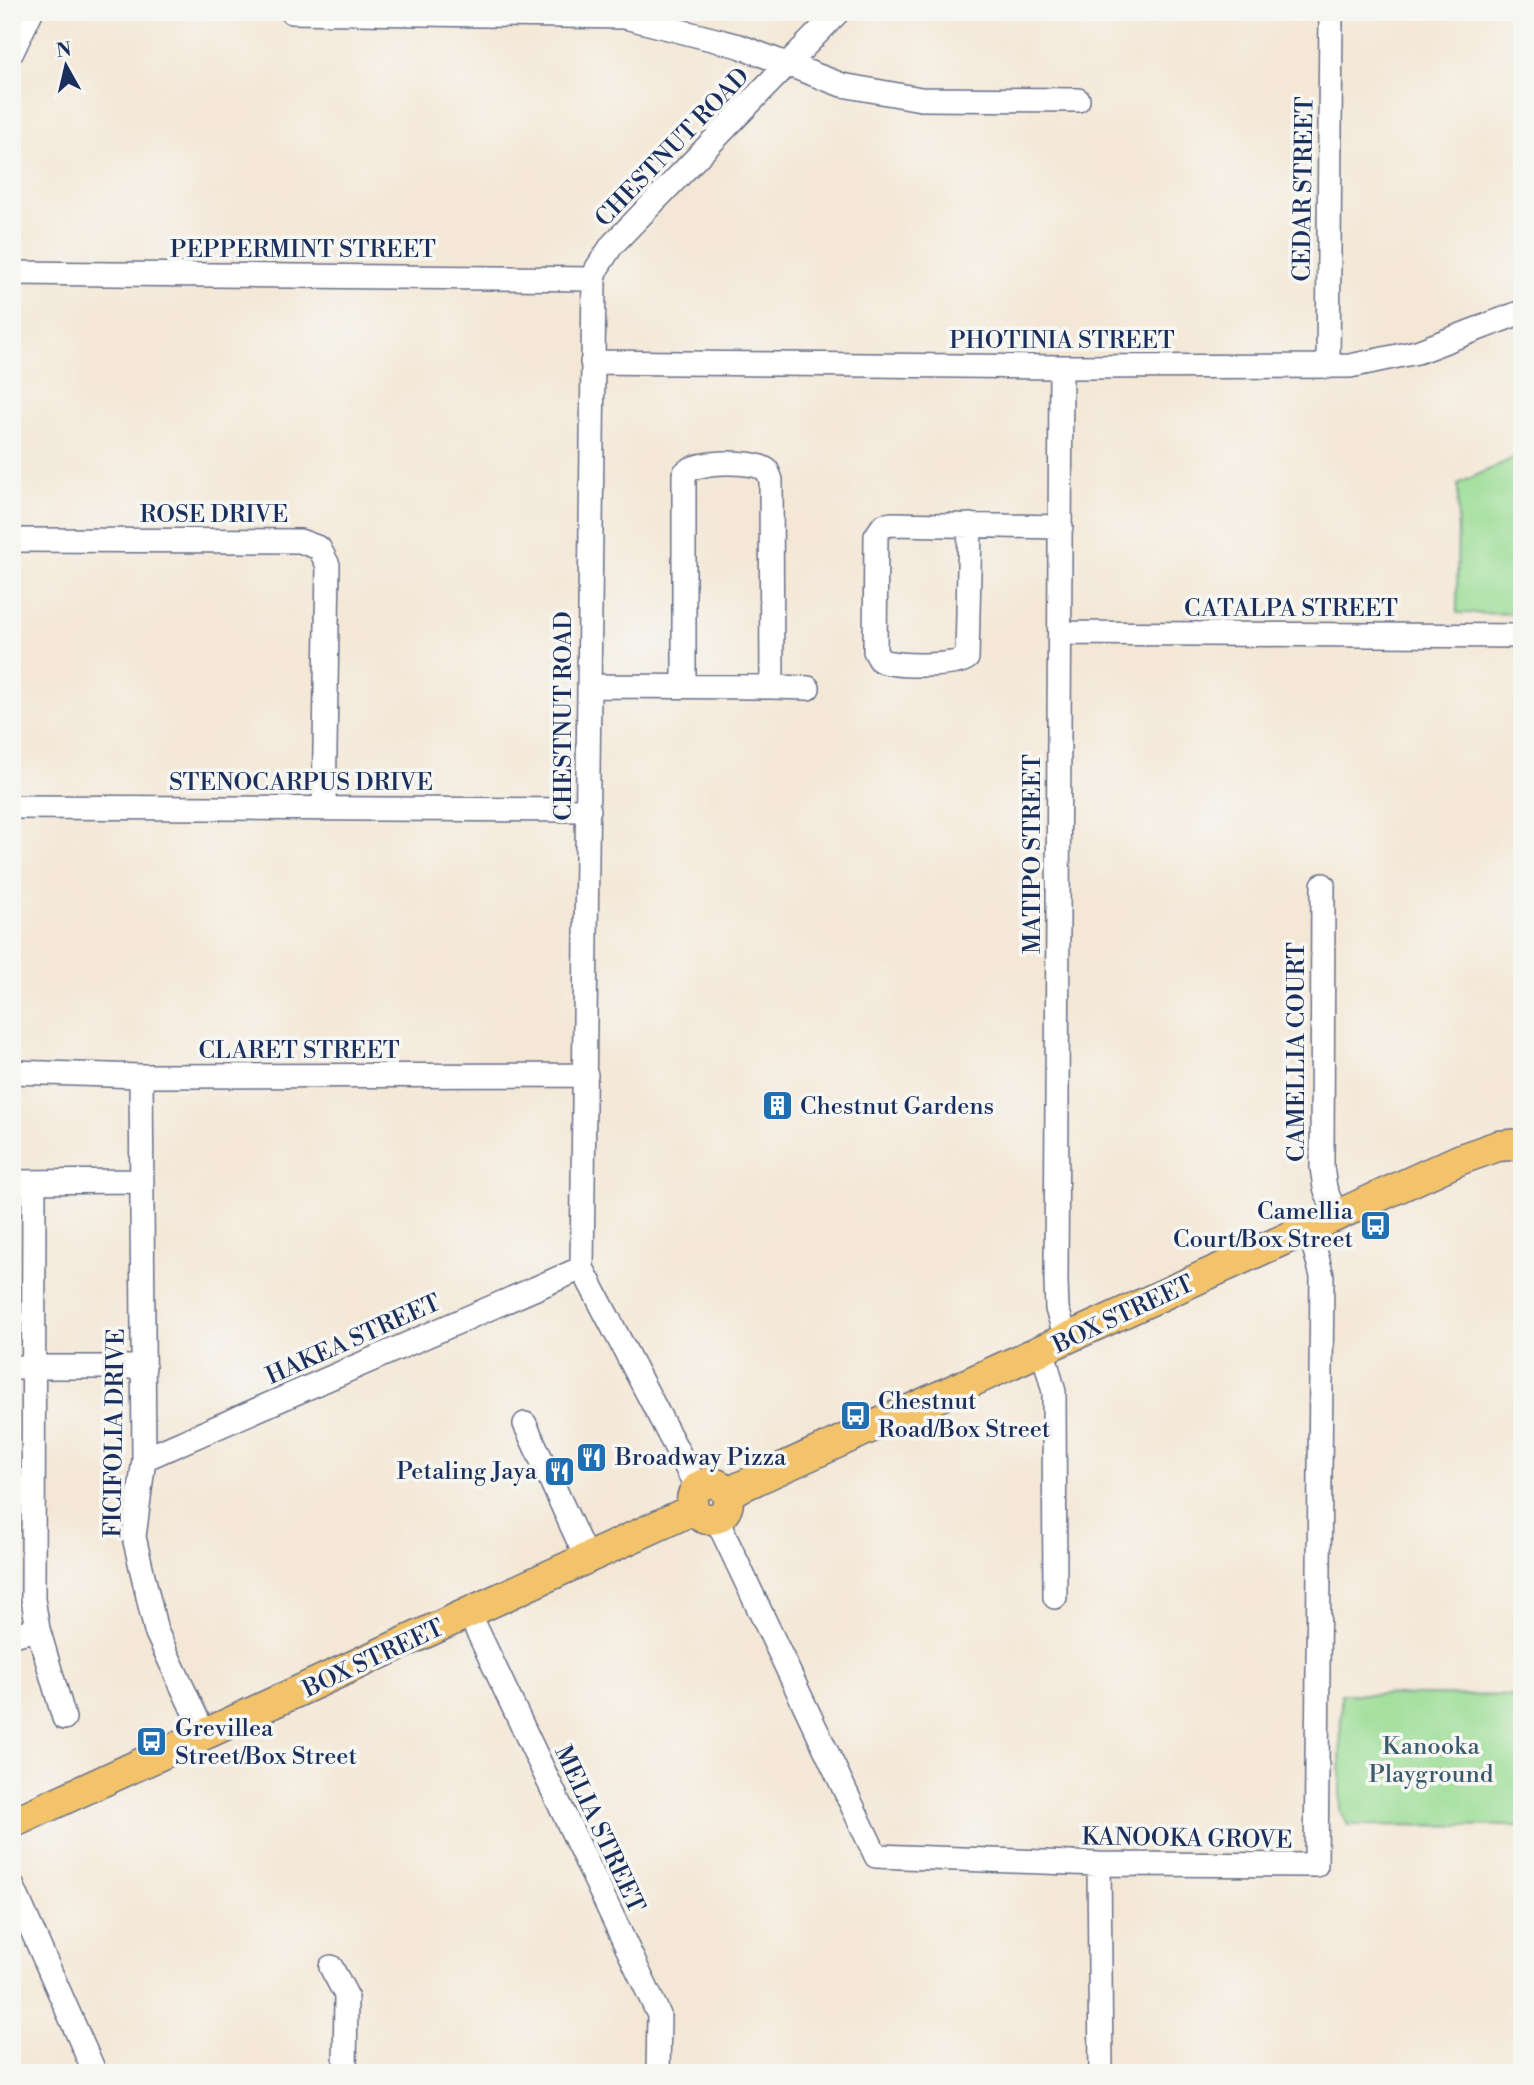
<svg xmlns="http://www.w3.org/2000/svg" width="1534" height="2085" font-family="'Libre Bodoni',serif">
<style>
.green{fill:#9bdd94;stroke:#5b8679;stroke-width:2}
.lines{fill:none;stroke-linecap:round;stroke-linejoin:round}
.minor-casing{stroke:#676f88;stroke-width:26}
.major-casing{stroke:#676f88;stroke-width:33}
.minor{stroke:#fff;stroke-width:23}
.major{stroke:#f2c36a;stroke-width:30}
.labels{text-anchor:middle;stroke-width:7;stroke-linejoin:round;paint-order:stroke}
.street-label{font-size:24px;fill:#1b2f5e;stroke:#f6f6f2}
.poi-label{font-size:24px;fill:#1b2f5e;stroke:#f6f6f2;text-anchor:start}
.park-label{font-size:24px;fill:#3b5a6c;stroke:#f6f6f2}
</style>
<rect width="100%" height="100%" fill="#f6f6f2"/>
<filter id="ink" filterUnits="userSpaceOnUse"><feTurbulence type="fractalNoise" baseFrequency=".0143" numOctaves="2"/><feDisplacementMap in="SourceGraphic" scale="14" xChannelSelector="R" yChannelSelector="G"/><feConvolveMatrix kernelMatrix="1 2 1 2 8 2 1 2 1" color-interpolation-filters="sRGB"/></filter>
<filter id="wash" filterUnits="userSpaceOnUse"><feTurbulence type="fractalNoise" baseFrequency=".00686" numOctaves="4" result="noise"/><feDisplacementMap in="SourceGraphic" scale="28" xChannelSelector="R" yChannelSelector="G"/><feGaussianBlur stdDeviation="1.57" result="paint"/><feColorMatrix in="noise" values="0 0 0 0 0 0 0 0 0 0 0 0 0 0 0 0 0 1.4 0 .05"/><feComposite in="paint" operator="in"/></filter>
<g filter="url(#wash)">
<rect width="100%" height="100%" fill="#f4e7d5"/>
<path class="green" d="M1522,454V614L1457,613L1458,484Z
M1341,1694L1522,1696V1826L1348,1825L1340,1811Z"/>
</g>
<g filter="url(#ink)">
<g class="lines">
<defs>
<path id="minor" d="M292,12L625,17L739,46L842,85L921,99L1078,100
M12,52L31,12
M12,273L594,279
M592,362L1061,367L1350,366L1417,352L1522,312
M1061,367L1056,1282L1057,1309L1067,1340
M1328,367L1331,12
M970,525L967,658C956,667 893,667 880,660L875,651L876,536L883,526L891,524L1061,527
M12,540L300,541L319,548L328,565L324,808
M1060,633L1522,636
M590,686L772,687L771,480L767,470C753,460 695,460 684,474V686
M772,687L808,688
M12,807L589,810
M1323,885L1322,1167L1325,1188L1336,1216
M12,1072L141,1076L586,1075
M141,1076L144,1459L134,1537L156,1631L205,1736
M12,1182L142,1181
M34,1182L33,1599L38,1629L64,1718
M1043,1351L1054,1392L1055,1597
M12,1367H144
M525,1424L587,1559
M144,1459L582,1268
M697,1488L582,1268L594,279L597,268L612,245L838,12
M716,1518L876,1856L1099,1864L1316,1865L1322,1276L1309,1228
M469,1613L659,2015L658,2073
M12,1635L38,1629
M1099,1864L1101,2073
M12,1885L95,2073
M331,1967L346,1995L345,2073"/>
<path id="major" d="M692 1501a18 18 0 1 1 36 0a18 18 0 1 1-36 0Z
M727,1493L1461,1159L1498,1146L1522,1144
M12,1823L694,1509"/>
</defs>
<use href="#minor" class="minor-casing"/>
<use href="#major" class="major-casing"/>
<use href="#minor" class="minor"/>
<use href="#major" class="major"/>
</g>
</g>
<defs>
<symbol id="building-square" viewBox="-11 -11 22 22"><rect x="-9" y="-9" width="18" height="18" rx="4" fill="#1f6fb2" stroke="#f6f6f2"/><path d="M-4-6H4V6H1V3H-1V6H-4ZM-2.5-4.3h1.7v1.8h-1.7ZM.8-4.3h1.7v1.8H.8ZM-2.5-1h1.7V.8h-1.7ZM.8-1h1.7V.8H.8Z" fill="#fff"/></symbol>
<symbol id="bus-square" viewBox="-11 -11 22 22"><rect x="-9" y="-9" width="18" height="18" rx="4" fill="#1f6fb2" stroke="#f6f6f2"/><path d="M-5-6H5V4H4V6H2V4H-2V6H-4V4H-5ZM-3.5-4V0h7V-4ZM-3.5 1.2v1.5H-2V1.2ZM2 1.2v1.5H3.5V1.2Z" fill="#fff"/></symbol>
<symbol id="restaurant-square" viewBox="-11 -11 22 22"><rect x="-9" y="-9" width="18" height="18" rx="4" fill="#1f6fb2" stroke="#f6f6f2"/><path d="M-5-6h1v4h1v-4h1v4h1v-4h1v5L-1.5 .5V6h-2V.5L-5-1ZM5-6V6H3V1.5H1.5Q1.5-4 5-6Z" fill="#fff"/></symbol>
</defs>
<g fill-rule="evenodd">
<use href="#building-square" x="760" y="1088" width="35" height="35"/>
<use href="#bus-square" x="1358" y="1208" width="35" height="35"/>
<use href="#bus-square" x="838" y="1398" width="35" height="35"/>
<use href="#restaurant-square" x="574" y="1440" width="35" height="35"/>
<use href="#restaurant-square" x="542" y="1454" width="35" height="35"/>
<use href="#bus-square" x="134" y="1724" width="35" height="35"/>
</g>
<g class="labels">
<g class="street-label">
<text transform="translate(672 147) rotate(-46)" y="8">CHESTNUT ROAD</text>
<text transform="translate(1303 189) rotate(-89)" y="8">CEDAR STREET</text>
<text x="303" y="257">PEPPERMINT STREET</text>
<text x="1062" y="348">PHOTINIA STREET</text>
<text x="214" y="522">ROSE DRIVE</text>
<text x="1291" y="616">CATALPA STREET</text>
<text transform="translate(563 716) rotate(-90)" y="8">CHESTNUT ROAD</text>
<text x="301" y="790">STENOCARPUS DRIVE</text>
<text transform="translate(1032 854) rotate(-90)" y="8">MATIPO STREET</text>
<text x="299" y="1058">CLARET STREET</text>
<text transform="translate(1296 1052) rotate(-90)" y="8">CAMELLIA COURT</text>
<text transform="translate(1123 1314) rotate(-25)" y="8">BOX STREET</text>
<text transform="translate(353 1339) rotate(-24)" y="8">HAKEA STREET</text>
<text transform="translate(114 1433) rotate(-89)" y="8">FICIFOLIA DRIVE</text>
<text transform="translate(373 1658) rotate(-25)" y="8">BOX STREET</text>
<text transform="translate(600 1829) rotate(65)" y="8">MELIA STREET</text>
<text transform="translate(1187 1838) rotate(1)" y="8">KANOOKA GROVE</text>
</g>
<g class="poi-label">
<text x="800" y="1114">Chestnut Gardens</text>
<text x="1353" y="1219" text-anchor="end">Camellia<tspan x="1353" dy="28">Court/Box Street</tspan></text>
<text x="878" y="1409">Chestnut<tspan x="878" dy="28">Road/Box Street</tspan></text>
<text x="615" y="1465">Broadway Pizza</text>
<text x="537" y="1479" text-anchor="end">Petaling Jaya</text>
<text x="175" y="1736">Grevillea<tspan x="175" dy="28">Street/Box Street</tspan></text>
</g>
<g class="park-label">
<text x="1431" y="1754">Kanooka<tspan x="1431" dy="28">Playground</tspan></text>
</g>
</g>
<rect width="1534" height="2085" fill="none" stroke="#f6f6f2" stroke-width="42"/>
<g transform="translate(66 66) rotate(352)" stroke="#f6f6f2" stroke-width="5" paint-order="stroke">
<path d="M0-5L12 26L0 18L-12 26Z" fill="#1b2f5e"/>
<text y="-10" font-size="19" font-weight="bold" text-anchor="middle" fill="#1b2f5e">N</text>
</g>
</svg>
